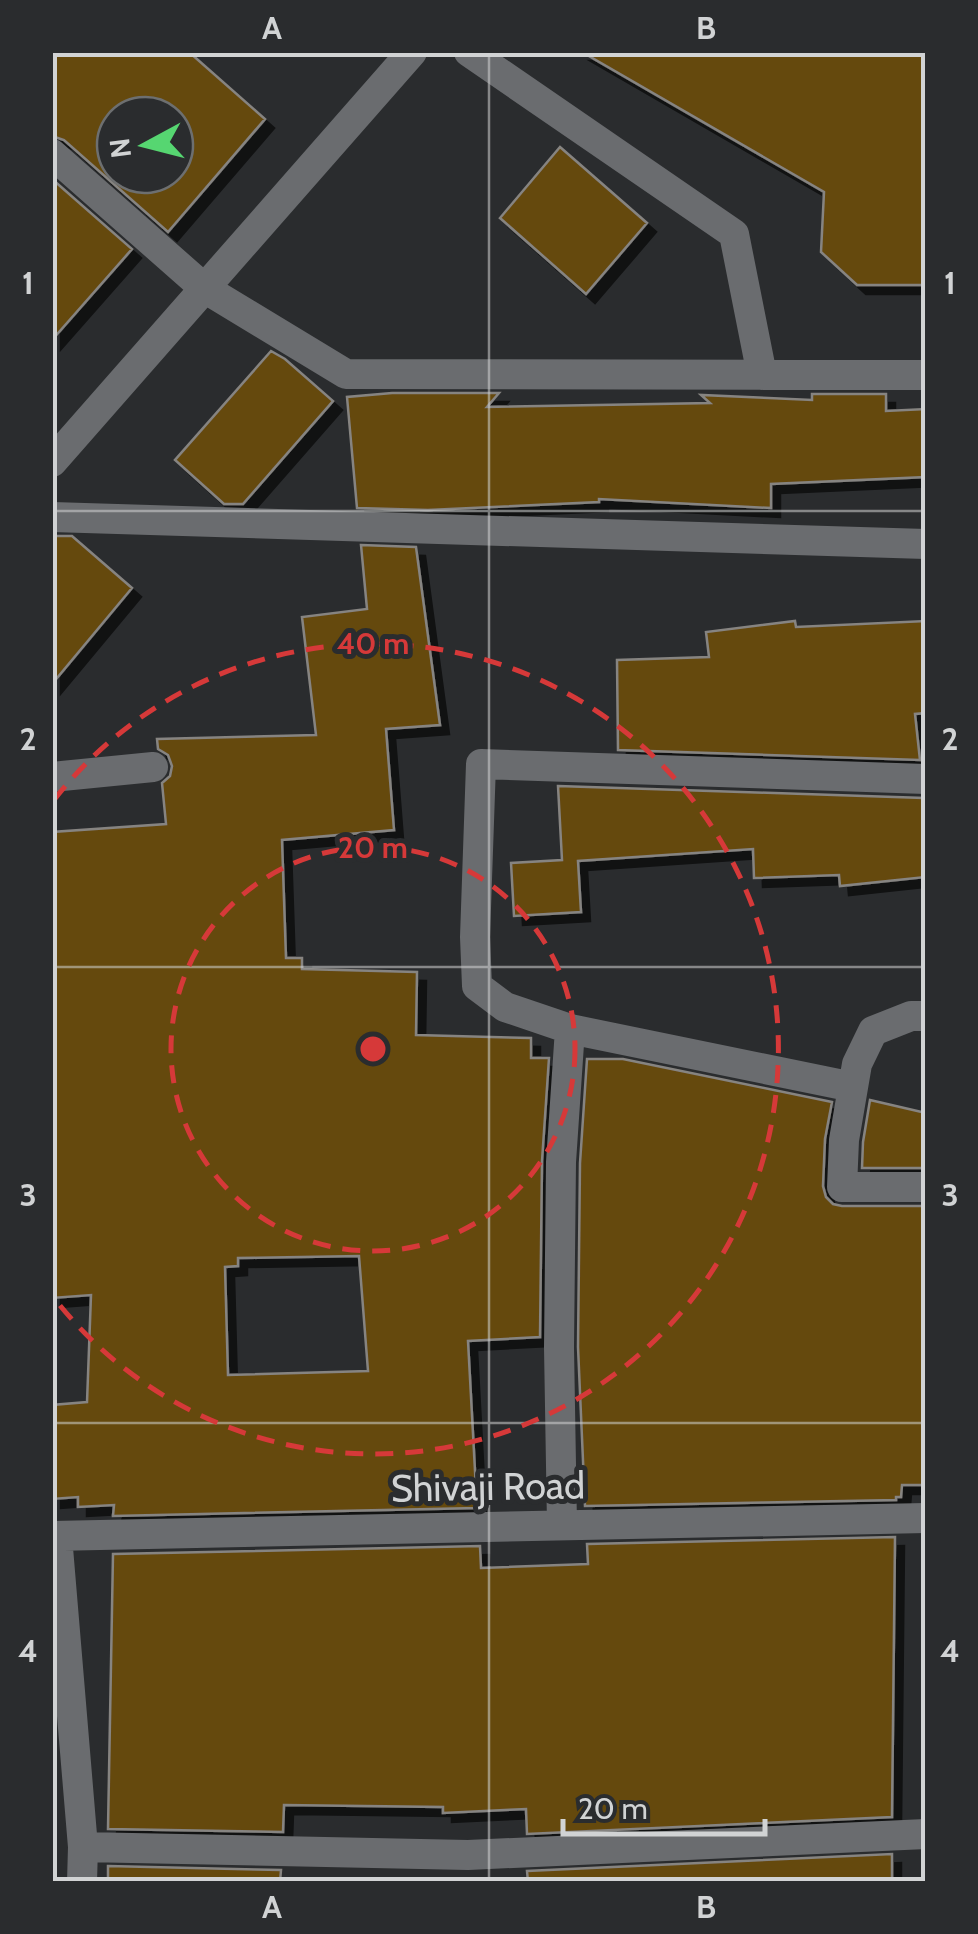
<svg xmlns="http://www.w3.org/2000/svg" width="978" height="1934" font-family="Cabin,sans-serif">
<style>
.building{fill:#654811;stroke:#868481;stroke-width:2.5;fill-rule:evenodd;filter:url(#shadow)}
.lines{fill:none;stroke-linecap:round;stroke-linejoin:round}
.minor{stroke:#6a6c6f;stroke-width:30}
.grid{fill:none;stroke:#d1d3d4;stroke-width:2.5;stroke-opacity:0.55}
.ring{fill:none;stroke:#d63939;stroke-width:5;stroke-dasharray:18 12}
.labels{text-anchor:middle;stroke-width:10;stroke-linejoin:round;paint-order:stroke}
.street-label{font-size:38px;fill:#d1d3d4;stroke:#2a2c2e}
.centre{fill:#d63939;stroke:#2a2c2e;stroke-width:5}
.ring-label{font-size:30px;text-anchor:middle;font-weight:bold;fill:#d63939;stroke:#2a2c2e;stroke-width:10;stroke-linejoin:round;paint-order:stroke}
.neatline{fill:none;stroke:#d1d3d4;stroke-width:4}
.grid-label{font-size:32px;text-anchor:middle;font-weight:bold;fill:#d1d3d4}
</style>
<defs>
<filter id="shadow"><feDropShadow dx="9" dy="9" stdDeviation="0" flood-color="#0009"/></filter>
</defs>
<rect width="100%" height="100%" fill="#2a2c2e"/>
<path class="building" d="M52,52H189L265,119L168,232L64,140L52,136ZM115,115H175V175H115Z
M582,52H926V285H857L821,252L824,192Z
M560,147L647,223L586,294L500,218Z
M52,179L132,249L52,340Z
M271,351L285,359L333,401L243,504H224L175,460Z
M392,393H499L487,407L710,403L701,395L812,400V394H886V411L926,409V477L771,484V508L599,499V502L428,510L357,508L347,397Z
M52,536H72L132,588L52,684Z
M361,545L416,547L440,725L386,729L394,830L282,840L286,958H302V969L417,972L416,1035L531,1038V1058H549L542,1161L540,1337L468,1341L477,1508L113,1516L114,1505L78,1507V1497L52,1499V1405L87,1402L91,1295L52,1298V832L166,824L162,783L170,776L172,766L168,755L158,749L157,739L316,735L302,617L367,609ZM359,1256L368,1371L228,1375L225,1267L238,1266V1258Z
M795,621L796,627L926,621V713L915,714L920,760L618,750L617,660L709,657L706,632Z
M558,786L924,798L926,877L840,886L839,875L754,878L753,849L578,861L581,912L514,916L511,863L562,860Z
M587,1059H623L832,1102L825,1139L823,1186L826,1197L833,1204L842,1206H926V1485H902L901,1497H896V1500L585,1506L578,1347L580,1163Z
M870,1100L926,1113V1168H862L863,1142Z
M895,1537L892,1817L527,1834L526,1809L443,1813V1807L284,1805L283,1832L108,1829L113,1554L480,1546L481,1568L588,1564L587,1544Z
M892,1854V1882H528L527,1871Z
M108,1866L281,1870L280,1882H108Z"/>
<g class="lines">
<path class="minor" d="M469,52L734,234L762,375
M52,154L204,288L346,374L926,375
M52,462L412,52
M52,517L926,544
M52,777L153,767
M926,1016H911L873,1031L857,1064L844,1140L842,1187H926
M853,1087L570,1029L505,1007L477,986L475,937L481,764L926,779
M562,1525L559,1347L561,1162L570,1029
M52,1536L926,1518
M57,1536L83,1847L82,1882
M83,1847L468,1855L926,1834"/>
</g>
<path class="grid" d="M489,52V1882M52,511H926M52,967H926M52,1423H926"/>
<g class="ring">
<circle cx="373" cy="1049" r="202"/>
<path d="M54 800A405 405 0 1 1 54 1298"/>
</g>
<g class="labels">
<g class="street-label">
<text transform="translate(488 1487) rotate(-1)" y="13">Shivaji Road</text>
</g>
</g>
<circle cx="373" cy="1049" r="15" class="centre"/>
<g class="ring-label">
<text x="373" y="654">40 m</text>
<text x="373" y="858">20 m</text>
</g>
<rect width="978" height="1934" fill="none" stroke="#2a2c2e" stroke-width="110"/>
<g transform="translate(145 145) rotate(263)"><circle r="48" fill="#2a2c2e" stroke="#6d6f70" stroke-width="2.5"/>
<path d="M0-8L18 38L0 25L-18 38Z" fill="#56d671"/>
<text y="-15" font-size="28" font-weight="bold" text-anchor="middle" fill="#d1d3d4">N</text>
</g>
<path d="M563 1819v15h202v-15" fill="none" stroke="#d1d3d4" stroke-width="5"/>
<text x="578" y="1819" font-size="30" fill="#d1d3d4" stroke="#2a2c2e" stroke-width="8" paint-order="stroke">20 m</text>
<rect x="55" y="55" width="868" height="1824" class="neatline"/>
<g class="grid-label">
<text x="272" y="39">A</text>
<text x="706" y="39">B</text>
<text x="28" y="294">1</text>
<text x="950" y="294">1</text>
<text x="28" y="750">2</text>
<text x="950" y="750">2</text>
<text x="28" y="1206">3</text>
<text x="950" y="1206">3</text>
<text x="28" y="1662">4</text>
<text x="950" y="1662">4</text>
<text x="272" y="1918">A</text>
<text x="706" y="1918">B</text>
</g>
</svg>
